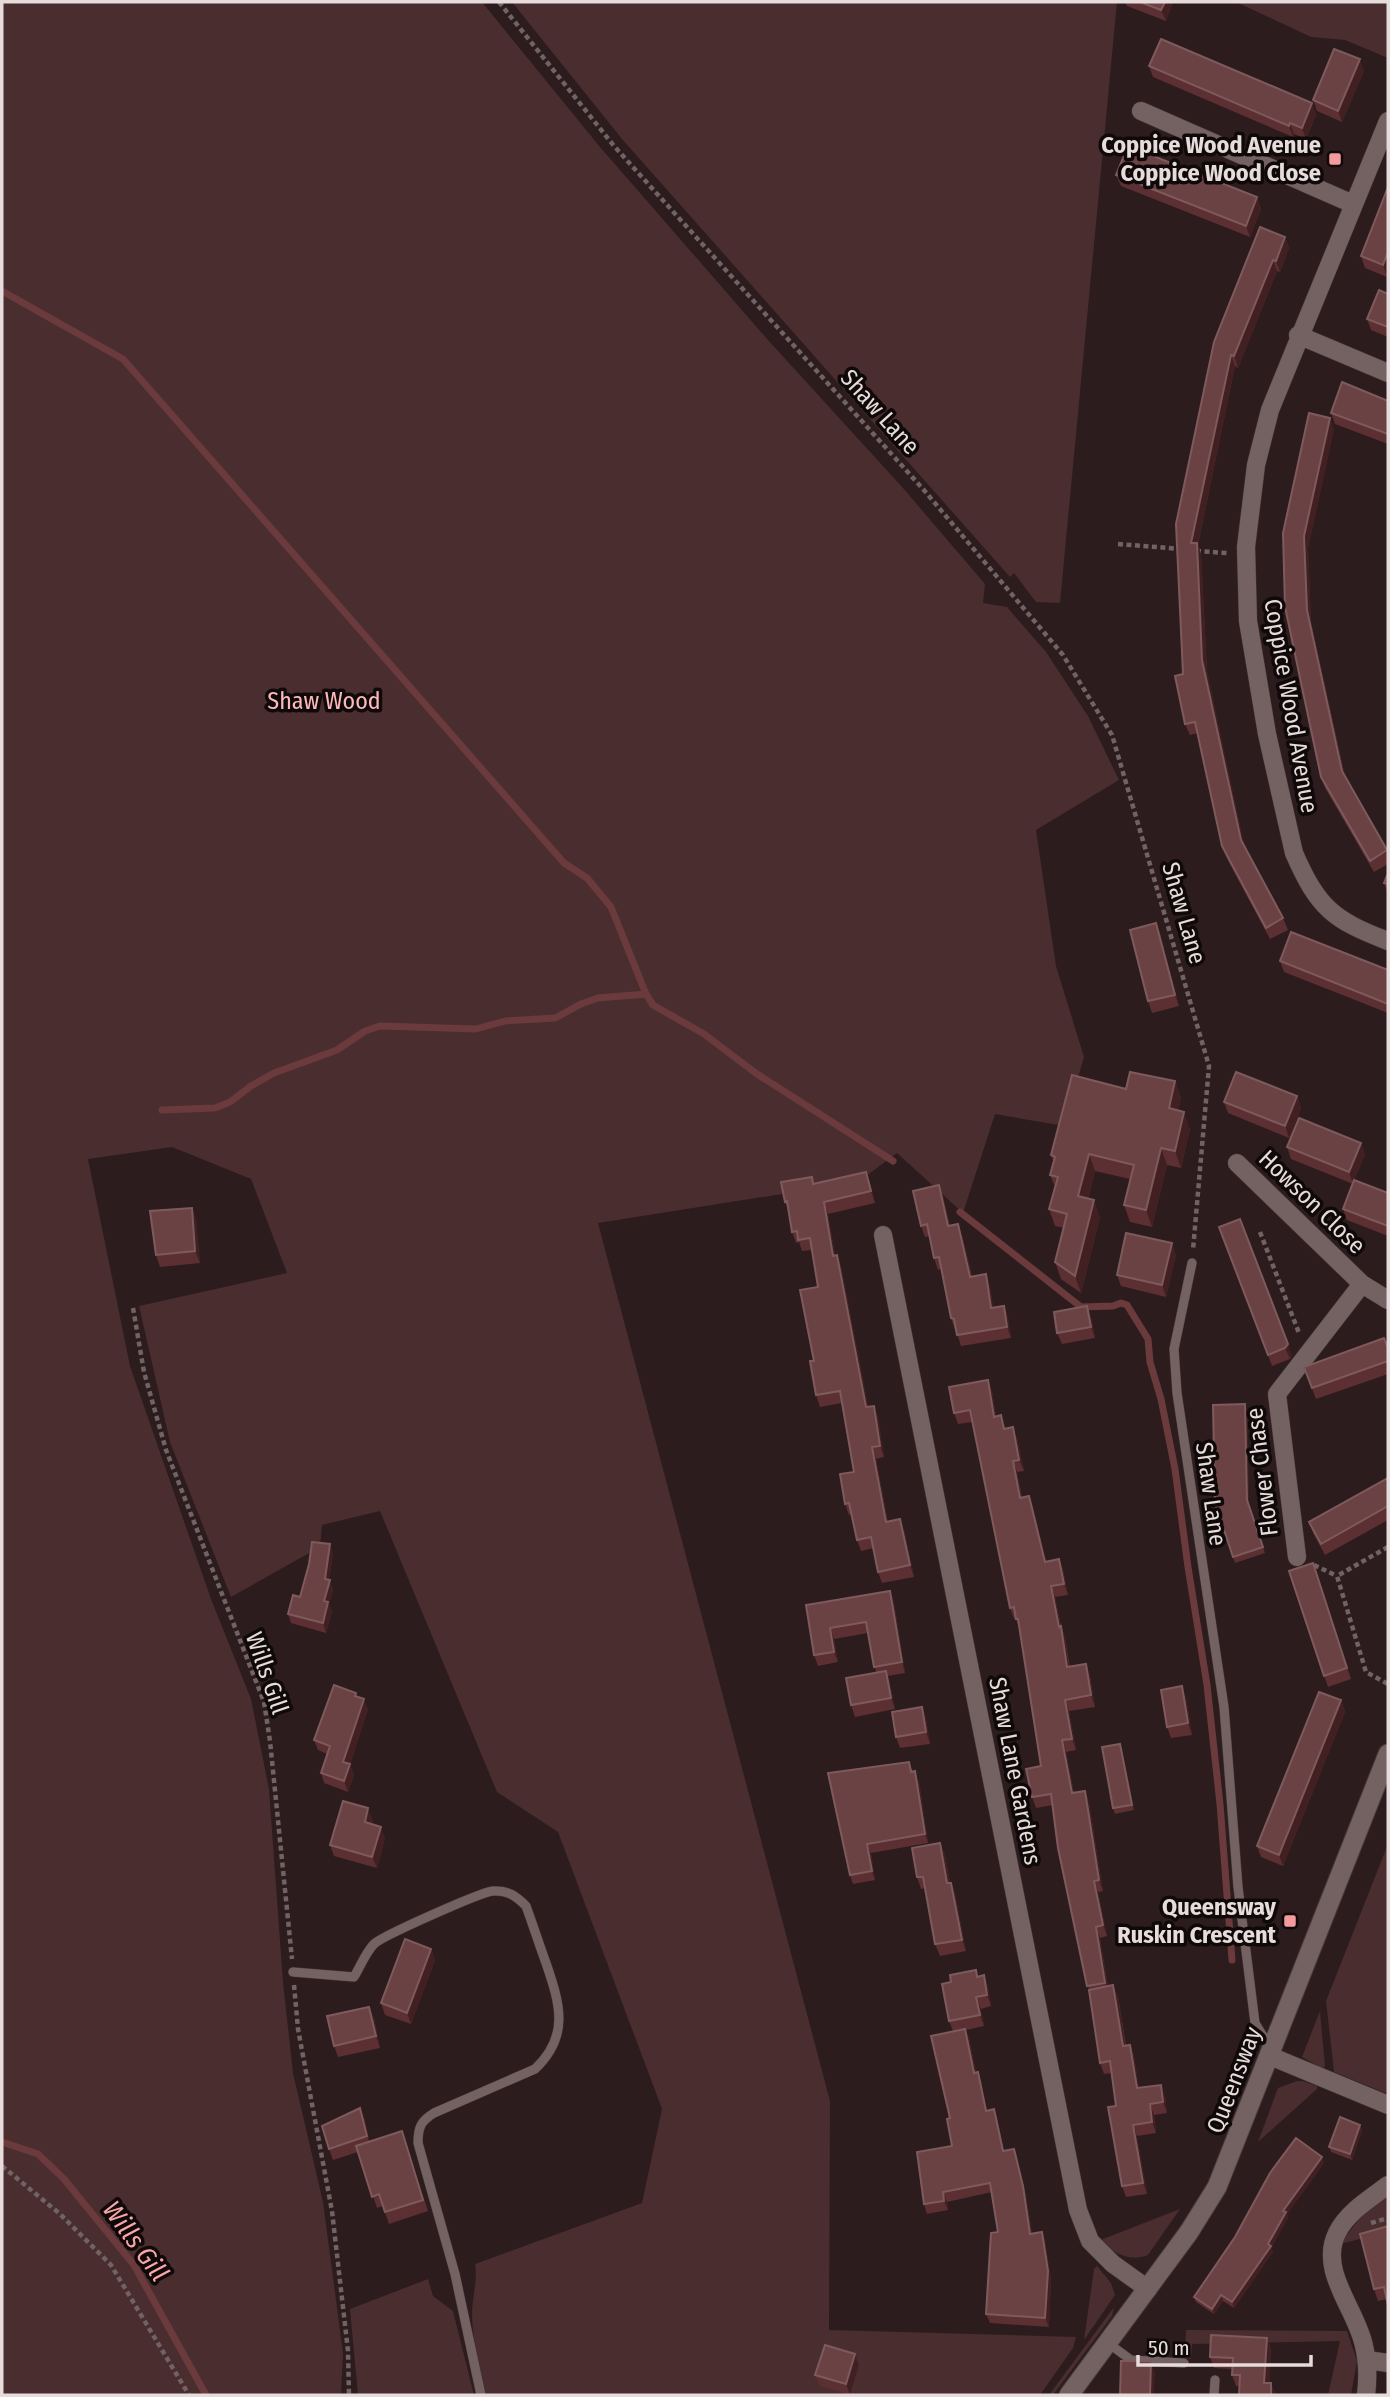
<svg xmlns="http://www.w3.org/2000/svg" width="1390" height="2397" font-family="'Fira Sans Condensed',sans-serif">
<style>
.green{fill:#4a2d2e}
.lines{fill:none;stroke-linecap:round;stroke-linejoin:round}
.stream{stroke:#6b3a3c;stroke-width:7}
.service-casing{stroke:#463a3a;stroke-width:10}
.minor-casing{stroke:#463a3a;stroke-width:19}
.tertiary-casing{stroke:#463a3a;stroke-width:21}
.path{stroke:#716363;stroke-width:4.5;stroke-dasharray:5 3.5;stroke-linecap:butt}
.service{stroke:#746161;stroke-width:9}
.minor{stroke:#746161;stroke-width:18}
.tertiary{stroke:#746161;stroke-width:19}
.wall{fill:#5c2f32}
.shaded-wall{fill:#422022}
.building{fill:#6a4244;stroke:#7e5a5c;stroke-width:2}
.poi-dot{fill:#f59b9e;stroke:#0f0909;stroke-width:2.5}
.labels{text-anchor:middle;stroke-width:7;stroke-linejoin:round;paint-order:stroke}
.poi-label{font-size:24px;font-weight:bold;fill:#e7dcdc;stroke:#0f0909;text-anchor:end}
.street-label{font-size:24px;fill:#e7dcdc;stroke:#0f0909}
.park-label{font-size:24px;fill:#fdb9ba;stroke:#0f0909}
.water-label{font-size:26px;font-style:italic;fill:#faa6a8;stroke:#0f0909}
</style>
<rect width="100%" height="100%" fill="#2c1c1d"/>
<path class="green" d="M2,2H482L600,147L768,340L903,488L985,584L983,603L1007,607L1046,652L1088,716L1119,780L1036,830L1056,966L1084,1057L1064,1126L995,1114L963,1213L897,1153L858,1182L598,1223L830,2101L829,2330L1076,2337L1073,2348L1040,2395H486C481,2369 472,2341 472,2314C472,2297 478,2281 475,2264L642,2203L662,2109L558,1832L497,1792L380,1511L322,1525L320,1547L231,1597L170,1442L139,1306L287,1273L251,1179L172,1147L88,1159L130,1366L211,1599L251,1699L269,1789L283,1982L293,2073L323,2202L343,2353L341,2395H2Z
M512,2H1117L1060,603L1036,602L1014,573L1010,577L622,139Z
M1236,2H1388V58L1345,40L1311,37Z
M1388,1844V2094L1334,2072L1326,2001Z
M1320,2011L1325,2066L1323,2069L1302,2057Z
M1297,2081H1303L1317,2086V2089L1258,2142L1278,2088Z
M1388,2193V2232L1340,2244L1362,2215Z
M1180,2209L1148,2255C1130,2262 1115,2254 1102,2242L1103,2239Z
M1097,2266L1111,2283L1115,2295L1084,2340L1094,2269Z
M428,2279L433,2296L453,2311L474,2395H358L350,2309Z
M1114,2307L1112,2316L1053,2395H1049Z
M1186,2330L1347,2331L1357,2361L1351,2395H1328L1340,2341L1192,2344L1191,2359L1185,2358Z"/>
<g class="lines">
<path class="stream" d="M2,291L123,359L564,863L587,878L611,907L646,994
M162,1110L215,1108L230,1102L251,1086L274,1073L337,1050L365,1031L380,1026L476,1029L505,1021L555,1018L581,1004L598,998L646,994L653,1005L704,1034L757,1074L893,1161
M960,1212L1081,1307L1113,1306L1121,1303L1127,1305L1148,1339L1150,1362L1161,1399L1175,1469L1188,1567L1207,1685L1220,1804L1232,1960
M2,2142L38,2154L64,2179L134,2265L206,2395"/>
<defs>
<path id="service" d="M1192,1263L1174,1349L1177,1393L1224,1707L1238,1887L1255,2023L1263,2036L1273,2043
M293,1972L354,1977C360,1967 366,1952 374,1944C382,1936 481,1892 493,1891C508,1890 516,1896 526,1906C533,1925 539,1944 546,1963C560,2004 570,2036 535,2069L434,2113C421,2121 418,2127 418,2143L455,2274L481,2395
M1108,2343L1131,2360L1184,2363
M1214,2395L1215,2380"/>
<path id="minor" d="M1141,111L1353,204
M1388,121L1270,410L1256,465L1246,547L1248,621L1267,734L1294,853C1318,908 1333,920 1388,941
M1298,335L1388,373
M1237,1163L1362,1284L1388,1300
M883,1235L1078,2210L1090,2241L1113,2264L1148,2289
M1297,1557L1277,1394L1362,1284
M1270,2056L1388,2105
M1367,2360L1388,2363
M1366,2395C1368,2379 1368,2363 1364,2346C1357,2310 1318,2271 1337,2233C1347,2212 1371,2198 1388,2185"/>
<path id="tertiary" d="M1069,2395L1189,2232L1217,2187L1388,1754"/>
</defs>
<use href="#service" class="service-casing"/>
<use href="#minor" class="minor-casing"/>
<use href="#tertiary" class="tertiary-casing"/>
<path class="path" d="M499,2L614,146L923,489L1063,655L1112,735L1209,1066L1193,1250
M1118,544L1181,549
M1196,551L1227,553
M1260,1232L1299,1333
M133,1308L144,1372L166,1450L264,1702L270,1741L292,1959
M1388,1547L1337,1576L1366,1672L1388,1684
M1314,1565L1337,1576
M294,1985L298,2029L332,2211L348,2351L349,2395
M2,2166L60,2214L111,2265L189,2395
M1371,2223L1388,2218"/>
<use href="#service" class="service"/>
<use href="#minor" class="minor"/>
<use href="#tertiary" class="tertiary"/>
</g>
<path class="wall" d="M1125,2H1173L1166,21L1127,6Z
M1149,66L1312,103L1316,115L1306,139L1294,134L1293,137L1153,77Z
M1364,71L1342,122L1317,111L1313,100Z
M1116,175L1257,197L1261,209L1250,237L1121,186Z
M1388,187V274L1387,277L1365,268L1361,256Z
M1260,227L1285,237L1289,248L1280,272L1277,271L1238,368L1235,366L1198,545L1201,554L1207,671L1244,846L1283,918L1288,930L1270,939L1226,857L1222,846L1198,733L1190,735L1185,724L1176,524Z
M1388,294V337L1371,330L1367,319Z
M1388,401V444L1335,424L1331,413Z
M1334,429L1308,548L1311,622L1345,776L1388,853V864L1374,872L1325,788L1321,777L1285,607Z
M1388,873V894L1384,883Z
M1156,923L1160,934L1179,1006L1152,1013L1148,1001Z
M1280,961L1388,970V1013L1284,972Z
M1175,1081L1181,1098L1178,1111L1190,1129L1181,1168L1167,1165L1152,1227L1130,1222L1124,1205L1130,1179L1095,1171L1088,1199L1100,1217L1081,1293L1061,1279L1055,1262L1064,1228L1055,1226L1049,1209L1055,1187L1050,1175L1054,1163L1051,1155L1126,1089Z
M1297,1096L1301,1108L1289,1138L1228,1113L1224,1102Z
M1361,1143L1365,1155L1354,1180L1388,1193V1236L1347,1220L1343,1209L1353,1184L1291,1159L1287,1147Z
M812,1177L815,1184L870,1183L875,1203L828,1214L835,1255L841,1266L868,1407L878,1417L884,1457L876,1459L888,1522L904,1530L914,1577L882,1583L878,1572L874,1548L861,1551L857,1540L852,1514L849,1515L845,1504L854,1472L842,1403L820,1407L816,1395L814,1361L818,1287L812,1250L802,1251L799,1242L796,1243L792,1232L789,1212L785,1202Z
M939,1185L943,1196L950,1226L962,1235L972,1276L990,1286L993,1308L1004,1306L1008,1318L1011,1338L961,1346L956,1330H955L951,1318L941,1269L938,1270L934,1258L929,1236L925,1237L921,1226Z
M192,1208L196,1220L200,1263L160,1267L156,1255Z
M1219,1227L1292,1356L1290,1359L1272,1366Z
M1176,1255L1166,1297L1121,1286L1117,1275Z
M1091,1317L1095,1338L1062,1344L1057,1333Z
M1388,1348V1374L1316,1399L1304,1367Z
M988,1380L992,1391L996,1416L1006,1428L1017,1438L1024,1471L1017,1472L1022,1497L1029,1496L1033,1507L1046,1561L1059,1559L1063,1570L1068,1595L1055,1597L1061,1626L1065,1637L1070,1667L1086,1664L1090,1676L1095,1707L1069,1711L1076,1750L1066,1752L1074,1793L1089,1802L1103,1891L1098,1892L1107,1936L1100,1938L1108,1986L1118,1996L1126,2045H1130L1134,2056L1139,2088L1165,2096L1167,2113L1154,2115L1156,2133L1137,2136L1147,2194L1126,2197L1122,2186L1116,2106L1112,2073L1104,2074L1100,2063L1089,1991L1053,1805L1036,1808L1032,1797L1041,1766L1019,1628L1016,1619H1014L1010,1608L972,1422L958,1424L954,1413Z
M1247,1410L1249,1506L1265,1553L1235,1563L1233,1557Z
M1388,1478V1520L1325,1555L1313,1533L1309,1522Z
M333,1553L329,1580L333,1590L329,1604L332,1612L326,1633L291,1623L288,1614Z
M1313,1563L1351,1679L1328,1687L1289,1571Z
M894,1602L905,1673L888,1676L895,1709L855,1717L851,1705L876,1672L868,1633L834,1639L838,1662L818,1666L814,1655L806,1605Z
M356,1693L357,1696L368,1709L350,1764L354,1775L348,1792L324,1783L321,1773L327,1754L318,1750L314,1740Z
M1186,1698L1192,1735L1171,1738L1167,1727Z
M1341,1700L1345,1712L1283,1866L1261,1857L1257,1846Z
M922,1707L926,1719L930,1744L900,1748L896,1737Z
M1122,1750L1134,1810L1115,1814L1113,1808Z
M909,1762L913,1772L919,1781L928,1843L871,1853L875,1880L853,1884L850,1875Z
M373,1820L371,1824L385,1838L377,1868L334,1856L330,1845Z
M940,1843L945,1855L950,1883L955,1894L966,1951L940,1956L935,1944L925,1888L921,1889L917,1877Z
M431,1949L435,1960L411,2024L385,2015L381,2003Z
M984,1975L988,1987L991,2006L981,2009L984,2026L966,2030L969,2038L976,2072L981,2081L987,2110L997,2118L1004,2151L1017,2159L1026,2196L1032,2233L1042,2232L1045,2241L1051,2280L1049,2327L990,2323L986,2314L998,2232L992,2192L947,2202L948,2210L927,2214L924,2204L952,2146L953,2031L949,2021L978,1976Z
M374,2018L380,2048L338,2057L334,2046Z
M360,2108L370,2142L402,2131L428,2211L389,2224L383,2206L377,2208L358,2152L333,2160L329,2149Z
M1360,2125L1362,2130L1352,2160L1331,2152L1329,2147Z
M1324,2163L1287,2214L1288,2218L1271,2248L1273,2252L1234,2308L1223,2301L1214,2314L1196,2302L1194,2297Z
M1388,2226L1387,2299L1378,2301L1374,2289Z
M1267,2338L1271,2349L1269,2383H1271L1276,2395H1239L1240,2386H1236L1232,2375V2369L1214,2368L1210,2357Z
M859,2365L850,2395L820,2386L815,2375Z"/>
<path class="shaded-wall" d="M1165,2H1173L1166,21L1161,10Z
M1360,59L1364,71L1342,122L1338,111Z
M1312,103L1316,115L1306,139L1302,128Z
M1290,123L1294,134L1293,137L1289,126Z
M1257,197L1261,209L1250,237L1246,226Z
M1285,237L1289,248L1280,272L1276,261Z
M1388,252V274L1387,277L1383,265Z
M1273,260L1277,271L1238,368L1234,356Z
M1231,355L1235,366L1198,545L1201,554L1207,671L1246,852L1241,840L1202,660L1191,543Z
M1330,418L1334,429L1308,548L1311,622L1346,782L1342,771L1307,610L1304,536Z
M1156,923L1160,934L1179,1006L1175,995Z
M1175,1081L1181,1098L1175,1125L1169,1108Z
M1297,1096L1301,1108L1289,1138L1285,1126Z
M1184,1112L1190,1129L1181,1168L1175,1151Z
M1361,1143L1365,1155L1353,1184L1349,1172Z
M1161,1148L1167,1165L1152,1227L1146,1210Z
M1089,1154L1095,1171L1084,1213L1078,1196Z
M866,1172L870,1183L875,1203L871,1191Z
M939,1185L943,1196L952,1237L948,1226Z
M1094,1200L1100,1217L1081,1293L1075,1276Z
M824,1202L828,1214L837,1267L833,1256Z
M192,1208L196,1220L200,1263L195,1251Z
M958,1224L962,1235L974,1288L970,1277Z
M1172,1243L1176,1255L1166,1297L1162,1285Z
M837,1255L841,1266L871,1419L866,1407Z
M986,1274L990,1286L995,1320L991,1308Z
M1004,1306L1008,1318L1011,1338L1007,1327Z
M1087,1306L1091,1317L1095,1338L1091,1327Z
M1288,1344L1292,1356L1290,1359L1285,1348Z
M988,1380L992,1391L998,1428L994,1417Z
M1245,1404L1247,1410L1249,1506L1265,1553L1247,1500Z
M874,1406L878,1417L884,1457L880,1446Z
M1013,1427L1017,1438L1024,1471L1019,1460Z
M872,1447L876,1459L890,1533L886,1522Z
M1013,1461L1017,1472L1024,1509L1020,1498Z
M1029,1496L1033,1507L1049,1573L1045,1562Z
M900,1519L904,1530L914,1577L910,1565Z
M330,1544L333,1553L329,1584L330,1580L333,1590L329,1604L332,1612L326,1633L323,1623L325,1579Z
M1059,1559L1063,1570L1068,1595L1064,1584Z
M1051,1586L1055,1597L1063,1638L1059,1627Z
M890,1591L894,1602L905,1673L902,1662Z
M1061,1626L1065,1637L1071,1679L1067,1667Z
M830,1628L834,1639L838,1662L834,1652Z
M1086,1664L1090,1676L1095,1707L1091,1695Z
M886,1671L890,1682L895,1709L891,1698Z
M1182,1686L1186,1698L1192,1735L1188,1723Z
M364,1699L368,1709L347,1772L343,1762Z
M1065,1700L1069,1711L1076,1750L1072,1739Z
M1341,1700L1345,1712L1283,1866L1279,1855Z
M922,1707L926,1719L930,1744L926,1732Z
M1062,1740L1066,1752L1076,1804L1072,1793Z
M1120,1744L1122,1750L1134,1810L1132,1805Z
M350,1764L354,1775L348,1792L344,1781Z
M915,1771L919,1781L928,1843L925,1834Z
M1085,1791L1089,1802L1103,1891L1099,1880Z
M368,1808L373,1820L369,1833L365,1822Z
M381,1827L385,1838L377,1868L372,1857Z
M940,1843L945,1855L952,1895L947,1883Z
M867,1844L871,1853L875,1880L872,1871Z
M1094,1881L1098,1892L1107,1936L1103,1925Z
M951,1883L955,1894L966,1951L962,1940Z
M1096,1927L1100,1938L1109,1994L1105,1983Z
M431,1949L435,1960L411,2024L407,2013Z
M984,1975L988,1987L991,2006L987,1995Z
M1113,1985L1118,1996L1127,2057L1123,2046Z
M976,1997L981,2009L984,2026L980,2015Z
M369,2007L374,2018L380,2048L376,2036Z
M965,2029L969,2038L978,2082L974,2073Z
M1130,2045L1134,2056L1141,2099L1137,2088Z
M978,2072L981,2081L989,2120L986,2111Z
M1161,2085L1165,2096L1167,2113L1163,2102Z
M1150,2104L1154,2115L1156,2133L1152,2122Z
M360,2108L365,2120L371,2147L367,2136Z
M994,2109L997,2118L1006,2161L1003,2151Z
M1133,2125L1137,2136L1147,2194L1143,2183Z
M1360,2125L1362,2130L1352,2160L1350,2154Z
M1014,2149L1026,2196L1034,2243L1030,2234Z
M1322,2157L1324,2163L1287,2214L1288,2218L1271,2248L1273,2252L1234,2308L1232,2302L1268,2244L1283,2211Z
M943,2192L947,2202L948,2210L944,2201Z
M1042,2232L1045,2241L1051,2280L1049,2327L1045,2318Z
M1221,2295L1223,2301L1214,2314L1212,2309Z
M1267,2338L1271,2349L1269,2394L1264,2383Z
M855,2354L859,2365L850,2395L846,2384Z
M1151,2361L1155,2372L1154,2395H1150Z
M1271,2383L1276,2395H1271Z"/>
<path class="building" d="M1140,2H1165L1161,10Z
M1161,39L1312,103L1302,128L1290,123L1289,126L1149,66Z
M1334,49L1360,59L1338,111L1313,100Z
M1128,146L1257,197L1246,226L1116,175Z
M1388,187V252L1383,265L1361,256Z
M1260,227L1285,237L1276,261L1273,260L1234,356L1231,355L1191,543H1197L1202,660L1241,840L1283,918L1266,928L1222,846L1195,722L1185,724L1175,676L1183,674L1176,524L1214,342Z
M1379,290L1388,294V327L1367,319Z
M1342,382L1388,401V434L1331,413Z
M1309,413L1330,418L1304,536L1307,610L1342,771L1387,850L1370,861L1321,777L1285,607L1283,533Z
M1388,873V884L1384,883Z
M1156,923L1175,995L1148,1001L1130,930Z
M1291,932L1388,970V1004L1280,961Z
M1130,1072L1175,1081L1169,1108L1184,1112L1175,1151L1161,1148L1146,1210L1124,1205L1134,1165L1089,1154L1078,1196L1094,1200L1075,1276L1055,1262L1067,1214L1049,1209L1058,1177L1050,1175L1055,1157L1051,1155L1072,1075L1126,1089Z
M1236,1072L1297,1096L1285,1126L1224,1102Z
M1299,1118L1361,1143L1349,1172L1287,1147Z
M866,1172L871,1191L824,1202L833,1256L837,1255L866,1407L874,1406L880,1446L872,1447L886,1522L900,1519L910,1565L878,1572L871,1537L857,1540L849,1503L845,1504L840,1474L854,1472L840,1391L816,1395L810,1361H814L800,1290L818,1287L810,1238L798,1240L797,1231L792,1232L787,1201L785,1202L781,1182L812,1177L813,1184Z
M1354,1180L1388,1193V1226L1343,1209Z
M939,1185L948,1226L958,1224L970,1277L986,1274L991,1308L1004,1306L1007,1327L957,1335L954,1319L951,1318L939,1257L934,1258L927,1224L921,1226L913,1191Z
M192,1208L195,1251L156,1255L150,1211Z
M1240,1219L1288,1344L1285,1348L1268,1355L1219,1227Z
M1126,1233L1172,1243L1162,1285L1117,1275Z
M1087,1306L1091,1327L1057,1333L1054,1312Z
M1384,1338L1388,1348V1361L1312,1388L1304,1367Z
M988,1380L994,1417L1001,1415L1004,1429L1013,1427L1019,1460L1013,1461L1020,1498L1029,1496L1045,1562L1059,1559L1064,1584L1051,1586L1059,1627L1061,1626L1067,1667L1086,1664L1091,1695L1065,1700L1072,1739L1062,1740L1072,1793L1085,1791L1099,1880L1094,1881L1103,1925L1096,1927L1105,1983L1087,1986L1058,1848L1051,1794L1032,1797L1026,1769L1041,1766L1018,1619H1016L1014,1607L1010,1608L970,1410L954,1413L949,1387Z
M1245,1404L1247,1500L1263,1547L1233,1557L1215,1503L1213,1405Z
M1388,1478V1506L1321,1544L1309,1522Z
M312,1542L330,1544L325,1579L330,1580L324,1601L328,1602L323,1623L288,1614L293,1595L300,1597L309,1564Z
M1313,1563L1347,1668L1324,1676L1289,1571Z
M890,1591L902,1662L874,1667L866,1622L830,1628L834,1652L814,1655L806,1605Z
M886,1671L891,1698L851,1705L846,1678Z
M334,1685L356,1693L355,1696L364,1699L343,1762L350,1764L344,1781L321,1773L330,1746L314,1740Z
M1182,1686L1188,1723L1167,1727L1161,1690Z
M1319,1692L1341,1700L1279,1855L1257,1846Z
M922,1707L926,1732L896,1737L892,1712Z
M1120,1744L1132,1805L1113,1808L1102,1747Z
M909,1762L911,1772L915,1771L925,1834L867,1844L872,1871L850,1875L828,1773Z
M343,1801L368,1808L365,1822L381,1827L372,1857L330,1845Z
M940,1843L947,1883H951L962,1940L935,1944L923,1877H917L912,1848Z
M405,1939L431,1949L407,2013L381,2003Z
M976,1970L977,1977L984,1975L987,1995L976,1997L980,2015L949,2021L942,1984L951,1982L950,1975Z
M1113,1985L1123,2046L1130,2045L1137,2088L1161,2085L1163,2102L1150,2104L1152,2122L1133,2125L1143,2183L1122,2186L1108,2107L1116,2106L1110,2061L1100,2063L1089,1990Z
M369,2007L376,2036L334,2046L327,2016Z
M965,2029L974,2073L978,2072L986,2111L994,2109L1003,2151L1014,2149L1023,2186L1030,2234L1042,2232L1048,2271L1045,2318L986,2314L991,2233L998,2232L990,2183L943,2192L944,2201L924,2204L917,2152L952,2146L947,2119L950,2118L931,2036Z
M360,2108L367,2136L329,2149L322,2126Z
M1340,2117L1360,2125L1350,2154L1329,2147Z
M402,2131L423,2200L385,2212L379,2194L372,2197L356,2146Z
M1296,2138L1322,2157L1283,2211L1286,2212L1268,2244L1271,2246L1232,2302L1221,2295L1212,2309L1194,2297L1235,2237L1270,2173Z
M1388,2226V2305L1384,2287L1374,2289L1360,2234Z
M1211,2335L1267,2338L1264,2383H1271V2395H1239L1240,2375H1232L1233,2358L1210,2357Z
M825,2345L855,2354L846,2384L815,2375Z
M1121,2361H1151L1150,2395H1120Z"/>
<g class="poi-dot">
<rect x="1328" y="152" width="14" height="14" rx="3.5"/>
<rect x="1283" y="1914" width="14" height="14" rx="3.5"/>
</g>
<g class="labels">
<g class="poi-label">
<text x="1321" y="153">Coppice Wood Avenue<tspan x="1321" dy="28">Coppice Wood Close</tspan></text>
<text x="1276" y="1915">Queensway<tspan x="1276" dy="28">Ruskin Crescent</tspan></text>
</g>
<g class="street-label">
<text transform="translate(880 412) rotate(48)" y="8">Shaw Lane</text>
<text transform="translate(1291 706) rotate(80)" y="8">Coppice Wood Avenue</text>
<text transform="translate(1184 913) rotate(74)" y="8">Shaw Lane</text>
<text transform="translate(1312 1202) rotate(44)" y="8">Howson Close</text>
<text transform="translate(1262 1472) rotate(-97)" y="8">Flower Chase</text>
<text transform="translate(1211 1494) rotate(82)" y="8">Shaw Lane</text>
<text transform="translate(267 1673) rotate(71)" y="8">Wills Gill</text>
<text transform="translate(1015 1771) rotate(79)" y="8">Shaw Lane Gardens</text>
<text transform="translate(1234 2080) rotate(-69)" y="8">Queensway</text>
</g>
<g class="park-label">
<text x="324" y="709">Shaw Wood</text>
</g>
<g class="water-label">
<text transform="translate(136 2241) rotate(54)" y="9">Wills Gill</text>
</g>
</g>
<rect width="1390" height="2397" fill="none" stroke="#e7dcdc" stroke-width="7"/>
<path d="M1138 2355v10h173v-10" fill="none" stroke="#e7dcdc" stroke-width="3.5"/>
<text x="1148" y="2355" font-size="21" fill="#e7dcdc" stroke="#0f0909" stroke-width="5" paint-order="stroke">50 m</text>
</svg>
